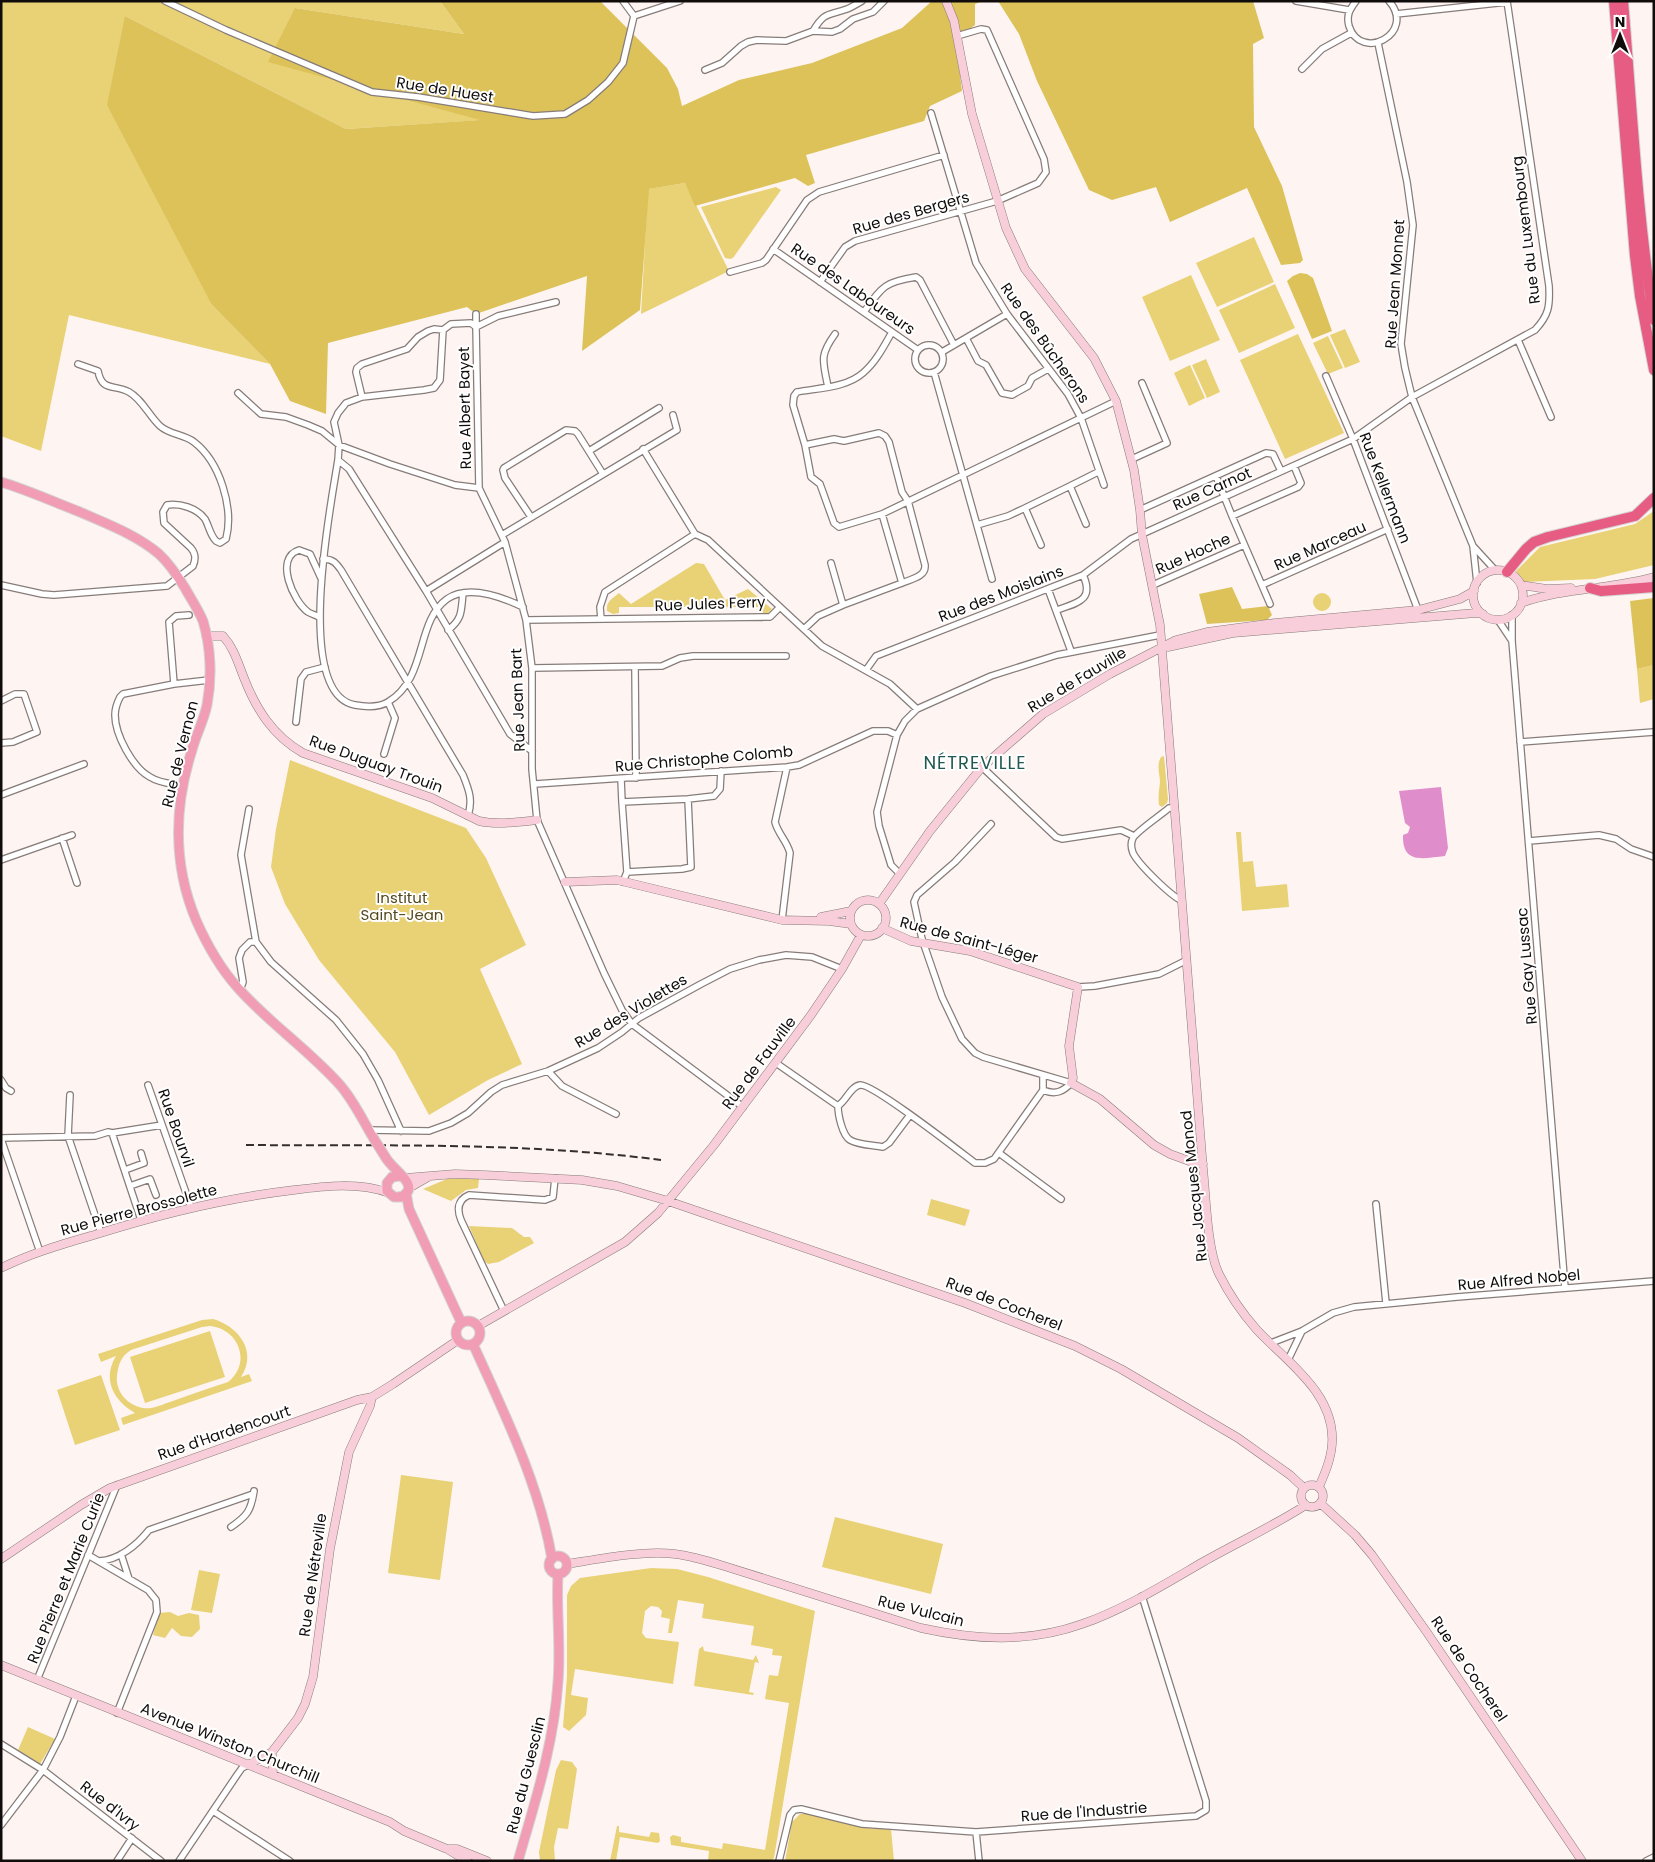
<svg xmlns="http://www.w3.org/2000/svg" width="1655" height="1862" font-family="Poppins,sans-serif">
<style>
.green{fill:#e9d175;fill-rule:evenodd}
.forest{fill:#dcc259}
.water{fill:#e08dcb}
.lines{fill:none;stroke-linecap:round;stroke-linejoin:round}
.street-casing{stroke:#867c79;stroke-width:8}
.secondary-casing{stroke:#867c79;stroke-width:9}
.primary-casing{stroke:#d4d3d3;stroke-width:11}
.highway-casing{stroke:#d4d3d3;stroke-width:12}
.street{stroke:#fff;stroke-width:5.5}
.secondary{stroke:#f8ceda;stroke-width:8}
.primary{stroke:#f19db5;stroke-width:9}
.highway{stroke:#e75c83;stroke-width:10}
.rail{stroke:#342f2e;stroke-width:2;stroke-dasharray:8 4;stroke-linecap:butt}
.primary-bridge-casing{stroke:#d4d3d3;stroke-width:11;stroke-linecap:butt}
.primary-bridge{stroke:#f19db5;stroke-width:9}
.labels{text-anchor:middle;stroke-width:4;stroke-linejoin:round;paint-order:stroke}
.street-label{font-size:15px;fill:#100c0b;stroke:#fff}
.park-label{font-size:15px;fill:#54491e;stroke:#fff}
.quarter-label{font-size:18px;letter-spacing:1px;fill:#205952;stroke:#fff}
</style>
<rect width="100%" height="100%" fill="#fef5f3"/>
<path class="green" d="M1,1H440L464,34L295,8L482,120L346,129L125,16L212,305L270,364L69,315L41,451L1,436Z
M685,183L729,271L641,314L648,189Z
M776,187L781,190L733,258L730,259L725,258L701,207Z
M1254,237L1274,282L1217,307L1196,263Z
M1191,275L1220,340L1170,361L1142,297Z
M1275,284L1295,328L1239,353L1219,310Z
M1345,329L1360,362L1345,368L1330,335Z
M1298,334L1344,433L1285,459L1240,360Z
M1328,336L1343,368L1328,374L1313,343Z
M1206,359L1220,392L1207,398L1192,365Z
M1190,365L1205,398L1189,406L1174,373Z
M1654,511V565L1595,579L1523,582L1516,571L1540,547L1635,524Z
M696,563L704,564L725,600L748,589L772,609L768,613H763L762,607H619V613L613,614L607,611C606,601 612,599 619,593L631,604Z
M1313 602a9 9 0 1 1 18 0a9 9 0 1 1-18 0Z
M1654,665V699L1640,703L1637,669Z
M1164,756L1168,799L1167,803L1162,807L1159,805C1158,797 1159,790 1160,783C1160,774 1156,766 1161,757Z
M290,760L466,828L486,858L526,945L480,969L522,1064L488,1080L429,1115L395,1052L319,960L285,904L271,867L276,829Z
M1236,832H1241L1243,862L1253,861L1256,887L1287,884L1289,907L1242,911Z
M468,1178L479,1179L478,1188L466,1190L451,1201L423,1189L447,1179Z
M931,1199L970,1210L965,1226L927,1215Z
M469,1226L512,1228L524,1237H530L534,1243L499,1262L488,1264L484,1261Z
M213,1319C238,1326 258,1351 241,1377L249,1374L252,1381L123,1425L121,1418L135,1413C113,1400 102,1379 116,1356L101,1362L98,1354L202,1320ZM210,1326C239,1329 252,1363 228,1382C210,1388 191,1394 173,1401C166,1403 158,1407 151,1408C133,1410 115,1395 117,1376C118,1365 121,1356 131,1350L202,1327Z
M210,1331L225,1377L145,1403L130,1357Z
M101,1375L120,1430L75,1445L57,1390Z
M401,1475L453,1482L440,1580L388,1573Z
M835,1517L943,1544L931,1594L822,1567Z
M651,1568L677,1569L708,1577L815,1611L774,1858L771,1861H708L709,1851L671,1845L670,1837L673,1835L681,1837V1842L722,1849L723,1843L765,1850L789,1703L765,1699L769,1675L778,1676L782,1656L772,1655L773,1649L751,1645L754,1626L702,1618L704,1604L678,1600L672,1633H668L670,1619L661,1617L662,1611L658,1607L651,1606L645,1611L642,1633L646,1638L679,1642L673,1684L575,1669L571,1695L588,1698L586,1715L569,1731L563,1727L567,1676V1595L571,1586L580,1578Z
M199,1570L220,1574L212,1613L191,1610Z
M170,1612L178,1616L189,1613L199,1615L200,1629L192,1637L181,1636L172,1628L165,1638L153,1635L159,1613Z
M703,1646L704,1651L753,1660L756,1655L759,1663L755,1662L749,1692L754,1693L753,1695L694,1686L699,1649Z
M28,1727L55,1739L40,1764L18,1750Z
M561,1760L572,1762L577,1769L568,1829L558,1828L554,1847L555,1861H540L539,1852L556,1770Z
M800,1814H808L863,1828L891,1829L894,1861H785L792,1822Z
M617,1826H619V1832L649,1837L651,1832L659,1833L660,1841L658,1843L620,1837L616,1861H610Z"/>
<path class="forest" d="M440,1H600L667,68L678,89L682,106L739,80L812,63L902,28L932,1H983L975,4V25L963,34L955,36L962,91L930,106L924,121L806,155L815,183L808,186L795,178L695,206L685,183L649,189L640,310L582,351L587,276L476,314L467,307L328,343L326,414L290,401L270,364L212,305L107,105L125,16L346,129L480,120L268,62L295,8L464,34Z
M998,1H1253L1264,38L1253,44L1254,127L1282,186L1303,260L1300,263L1281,265L1247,188L1170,222L1156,187L1112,200L1089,190L1037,81L1019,34Z
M1300,273L1307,274L1313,278L1332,331L1312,339L1287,281L1293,276Z
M1232,587L1242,609L1268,606L1272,615L1267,620L1207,624L1199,594Z
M1654,598V665L1637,669L1630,601Z"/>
<path class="water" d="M1441,787L1448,848L1445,856C1424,858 1402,865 1403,835L1408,833L1410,827L1405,823L1399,791Z"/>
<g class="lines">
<defs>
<path id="street" d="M165,1L226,30L372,92L418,97L533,116L565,114L588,100L608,82L623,63L634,16L680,1
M623,1L634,16
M1296,1L1349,10
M1356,1C1350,9 1346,15 1349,26C1361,63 1417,33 1389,1
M1396,14L1507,2
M813,31C825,11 828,16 847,9C852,7 857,4 862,1
M1378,43L1407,182L1413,225L1401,344L1405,368L1412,397L1473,546L1477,583
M1302,69L1322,49L1351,33
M705,70L722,63L741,46L748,42L757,40L786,41L813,31L832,32L840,29L853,19L873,12L884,1
M931,113L976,263L1007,314L1068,394L1081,418L1104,485
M773,249L918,350
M730,272L762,263L766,260L807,200L819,192L944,155
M820,282L845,247L855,241L997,201L1038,183L1046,172L1044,159L987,30L981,29L957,36
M864,312C882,287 884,282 916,277L920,280L954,345
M476,314V327L498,316L556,302
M443,330L451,324L471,323L476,327L479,488L505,542L526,620L532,668V769L537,820L604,973L622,1010L632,1024L743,1107
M443,330L440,380L434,388L424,390L362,397L346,403L338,413L334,422L339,445L338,460C331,504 293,694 355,705C366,707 378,708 388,702C428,678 415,622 447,599C469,584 502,597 523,607
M892,332C884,346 876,362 863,373C846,388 818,388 797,392L794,396L793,405L805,445L811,477L820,484L834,523L839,527L882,514L1116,401
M966,338L978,361L986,365L1002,393L1012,395L1028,386L1032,378L1048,369
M1518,340L1551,417
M915 359a14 14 0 1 1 28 0a14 14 0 1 1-28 0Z
M942,352L1007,314
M934,372L992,579
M1326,376L1353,439L1418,610
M828,387C823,361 819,356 835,334
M238,393L261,414L286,417L308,425L322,431L339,445L390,464L455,485L479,488
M362,397L356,372L357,368L362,364L407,349L418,337L428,331L434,329L443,330
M805,445L834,439L844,441L879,433L885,436L889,442L902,492L908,501L925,565C926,577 911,579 902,583L882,514
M643,449L695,534L708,540L822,646L890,684L917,709
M589,451L659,408
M1132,459L1167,443L1142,383
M338,460L349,469L426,591L510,734L532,751
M1216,476L1232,516L1270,604
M1140,510L1266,453L1273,454L1281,471
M1232,516L1298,487L1301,483L1294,466
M531,517L505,478L503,470L504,468L566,430L575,431L578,434L603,474
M1086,524L1070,486L1098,472
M977,525L1008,516L1025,508
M502,535L677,430L673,415
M1041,545L1025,508L1070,486
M1473,546L1495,570
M323,559C333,559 336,563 341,570L463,775C469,790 473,800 468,816
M831,563L843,605L902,583
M1,585L42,594L54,595L167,586L193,566C196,559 196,554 191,548L164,523L163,512L167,505C180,503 197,508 205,519C209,526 210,535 216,541L220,543L226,539C234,508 220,462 194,442C184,434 170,435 160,426C149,416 142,399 129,392C114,384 102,392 98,371L78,364
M1153,585L1244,545
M1262,585L1388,529
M1048,589L1071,651
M426,591L505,542
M1057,610C1076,603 1095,601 1083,575
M189,615L176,616L169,622L174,684L209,680
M1512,615V641L1565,1288
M319,617C316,615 311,614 308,612C293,601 274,558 299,550L310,554L321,578
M601,619L600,607L605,592L695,534
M526,620L770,617L780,607
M1498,620L1512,641
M804,629L818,616L843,605
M448,630C463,619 461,610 463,593
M635,667L636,778
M532,668L662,666L680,658L693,656H786
M866,670L876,656L1083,575L1131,539L1353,439L1412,397L1535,330C1549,315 1550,306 1549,286L1507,1
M174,684L123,694L120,697C117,703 115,709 115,715C115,735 133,768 150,777C159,783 173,784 183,786
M1,701L15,694H24L37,732L13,742L1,743
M296,722L301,679L306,672L325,667
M1520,742L1654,732
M384,754L395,718L388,702
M982,767L1056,837L1062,839L1121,830L1134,836
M621,779L622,802
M535,784L787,767L799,765L873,731H888L897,735
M1,795L84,764
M688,799L714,796L720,789L721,771
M1175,808H1169C1161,815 1137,831 1133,838C1131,842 1131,848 1133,853C1139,865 1170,895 1182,901
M249,809L241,855L256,942L271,962L336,1020L363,1054L378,1080L401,1131
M991,824L955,862L917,895L914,902L922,939L942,997L962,1039L975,1053L983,1057L1071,1083C1063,1092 1055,1095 1043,1090V1075
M62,838L77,883
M1529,841L1599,835L1616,839L1631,849L1654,857
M1,860L72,835
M900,874L891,865L879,826L877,812L897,735L905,721L917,709L991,676L1057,655L1160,635
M623,882L627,872L682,869L691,867L688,799L622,802L627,872
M782,920L790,853C787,841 778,834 775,822L787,767
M1078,987L1095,986L1159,974L1187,960
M240,990L243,982L239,958L242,950L250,942H256
M776,1063L838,1106
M548,1071L562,1086L616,1114
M1,1080L6,1088L11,1091
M148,1085L191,1207
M70,1095L68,1136L101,1233
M838,1106C846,1101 851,1086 860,1085C872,1083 959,1151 975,1163H985L994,1159L1043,1090
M838,1106C838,1114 842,1135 850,1140C858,1145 873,1145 883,1147L889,1143L910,1115
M369,1130L429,1131L451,1123L468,1113L491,1092L502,1085L548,1071L598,1048L622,1032L639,1018L701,984L730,969L759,960L786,955L812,957L842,969
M112,1133L141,1220
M1,1138L95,1136L108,1132L112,1133L162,1125
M1,1139L40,1252
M999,1153L1061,1199
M125,1170L144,1163L141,1153
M130,1186L150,1179L156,1195
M1376,1204L1386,1303
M504,1311L461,1220C457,1210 457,1200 469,1195L545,1200L553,1197L555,1178
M1271,1343L1302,1331L1333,1313L1354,1307L1457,1297L1654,1281
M1288,1360L1302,1331
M231,1527C247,1516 251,1511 254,1491
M121,1554L129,1579
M88,1555L148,1590L156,1600L157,1612L117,1713
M99,1561C119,1560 137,1545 149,1530L253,1494
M37,1680L117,1485
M1,1744L43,1770L161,1861
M213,1811L290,1861
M1,1825L43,1770L60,1737L76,1696
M976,1832L979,1861
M117,1861L132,1838
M179,1861L237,1775L242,1768L248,1765
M779,1861L790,1815L794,1810L801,1809L862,1824L976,1832L1196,1816L1206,1810V1801L1142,1596
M1646,1861L1654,1857"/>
<path id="secondary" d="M946,1L954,21L972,114L1006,228L1025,269L1094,358L1116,401L1134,470L1140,510L1142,535L1160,625L1203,1169C1206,1196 1207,1250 1219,1274C1229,1294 1242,1313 1257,1330C1287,1362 1336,1394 1332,1444C1331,1459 1325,1473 1319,1487
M1473 595a25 25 0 1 1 50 0a25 25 0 1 1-50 0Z
M1521,585L1547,589L1571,588
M1521,603C1563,588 1611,589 1654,577
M206,636H223C234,648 238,663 244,678C256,709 273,736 303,753L432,798L479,821C497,825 518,822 537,820
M1168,647L1233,633L1476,613L1483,614
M565,882L617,880L782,920L829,921L851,924
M850 918a18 18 0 1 1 36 0a18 18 0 1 1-36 0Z
M879,904L930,831L982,767L1043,714L1110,674L1176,640L1207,632L1275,623L1418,610L1460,599L1474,591
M821,917L851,911
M882,928L911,941L970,951L1078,987L1069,1046L1073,1078L1071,1083L1100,1099L1154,1145L1170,1154L1189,1161L1203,1164
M405,1178L455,1174L484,1175L582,1180L617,1186L668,1201L965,1303L1075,1346L1121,1369L1238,1438L1290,1475L1304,1488
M409,1188L428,1177
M1,1268C31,1253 63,1244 94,1235C160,1214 226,1198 294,1190C325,1186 359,1182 389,1193
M478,1326L625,1242L658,1213L714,1145L811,1015L842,969L861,935
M1301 1496a11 11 0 1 1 22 0a11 11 0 1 1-22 0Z
M1320,1503L1355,1535L1372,1555L1426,1631L1582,1861
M1,1559L81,1505L110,1488L357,1400L372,1397L393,1384L458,1340
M567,1564C599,1559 643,1550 675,1554C692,1556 708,1561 724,1566L921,1628C975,1640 1029,1643 1082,1624C1123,1610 1165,1584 1203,1562C1237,1543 1273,1526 1306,1505
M1,1665L390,1822L404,1831L447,1849L467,1861
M272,1752L273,1775
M248,1765L272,1752L298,1718L305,1704L313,1677L330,1549L349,1452L370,1406L372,1397
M447,1849H457L487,1861"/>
<path id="primary" d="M1,482C28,490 54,502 80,512C107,524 137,535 159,554C170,564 177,575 185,588C191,599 198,609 203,621C211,647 212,678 207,705C204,720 196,735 192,750C174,806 173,865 196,920C207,945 220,968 238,988C269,1023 309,1050 340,1085C354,1101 363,1121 374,1139
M386,1158C392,1169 417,1183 406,1194C402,1198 399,1197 394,1197L387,1191V1183L392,1177L400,1176
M406,1193L409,1209L461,1322
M456 1333a12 12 0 1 1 24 0a12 12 0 1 1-24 0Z
M473,1344C504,1413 539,1483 552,1559
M549 1565a9 9 0 1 1 18 0a9 9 0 1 1-18 0Z
M518,1861C535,1802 554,1744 558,1682C561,1646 556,1610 558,1574"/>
<path id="highway" d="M1614,1L1635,256L1640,296L1654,370
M1623,1C1632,107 1637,215 1654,320
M1507,572L1526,549L1534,542L1548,537L1635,516L1654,498
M1590,588L1601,591L1654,587"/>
</defs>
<use href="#street" class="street-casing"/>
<use href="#secondary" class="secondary-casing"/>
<use href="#primary" class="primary-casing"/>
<use href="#highway" class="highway-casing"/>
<use href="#street" class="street"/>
<use href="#secondary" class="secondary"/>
<use href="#primary" class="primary"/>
<use href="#highway" class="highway"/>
<path class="rail" d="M246,1145C384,1146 524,1142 661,1160"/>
<defs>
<path id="primary-bridge" d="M374,1139L386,1158"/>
</defs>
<use href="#primary-bridge" class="primary-bridge-casing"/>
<use href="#primary-bridge" class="primary-bridge"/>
</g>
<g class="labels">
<g class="street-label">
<text transform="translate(445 90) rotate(9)" y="5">Rue de Huest</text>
<text transform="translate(911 213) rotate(-16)" y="5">Rue des Bergers</text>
<text transform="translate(1526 230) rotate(-97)" y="5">Rue du Luxembourg</text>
<text transform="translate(1395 284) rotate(-86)" y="5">Rue Jean Monnet</text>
<text transform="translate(853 289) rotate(35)" y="5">Rue des Laboureurs</text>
<text transform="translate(1045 343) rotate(55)" y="5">Rue des Bûcherons</text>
<text transform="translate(465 408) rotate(-91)" y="5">Rue Albert Bayet</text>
<text transform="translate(1385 488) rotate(69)" y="5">Rue Kellermann</text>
<text transform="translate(1212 489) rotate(-24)" y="5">Rue Carnot</text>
<text transform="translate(1320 546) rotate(-24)" y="5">Rue Marceau</text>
<text transform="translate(1193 554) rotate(-24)" y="5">Rue Hoche</text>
<text transform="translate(1001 594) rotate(-21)" y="5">Rue des Moislains</text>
<text transform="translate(710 604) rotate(-2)" y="5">Rue Jules Ferry</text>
<text transform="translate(1077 680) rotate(-31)" y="5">Rue de Fauville</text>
<text transform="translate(518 700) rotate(-92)" y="5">Rue Jean Bart</text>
<text transform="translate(180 754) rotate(-76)" y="5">Rue de Vernon</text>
<text transform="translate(704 759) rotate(-5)" y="5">Rue Christophe Colomb</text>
<text transform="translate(376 764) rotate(20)" y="5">Rue Duguay Trouin</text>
<text transform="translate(969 940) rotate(15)" y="5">Rue de Saint-Léger</text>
<text transform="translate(1527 966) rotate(-95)" y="5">Rue Gay Lussac</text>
<text transform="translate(631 1011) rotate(-31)" y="5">Rue des Violettes</text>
<text transform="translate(759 1063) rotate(-53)" y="5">Rue de Fauville</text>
<text transform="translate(176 1128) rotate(71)" y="5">Rue Bourvil</text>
<text transform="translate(1194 1186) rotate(-96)" y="5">Rue Jacques Monod</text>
<text transform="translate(139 1210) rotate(-15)" y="5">Rue Pierre Brossolette</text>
<text transform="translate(1519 1280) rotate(-5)" y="5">Rue Alfred Nobel</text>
<text transform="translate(1004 1304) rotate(21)" y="5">Rue de Cocherel</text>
<text transform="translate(224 1433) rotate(-19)" y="5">Rue d'Hardencourt</text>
<text transform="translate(313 1575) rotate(-82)" y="5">Rue de Nétreville</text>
<text transform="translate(66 1578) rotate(-68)" y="5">Rue Pierre et Marie Curie</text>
<text transform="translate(921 1611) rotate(14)" y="5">Rue Vulcain</text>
<text transform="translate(1469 1669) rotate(56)" y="5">Rue de Cocherel</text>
<text transform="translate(230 1743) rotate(22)" y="5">Avenue Winston Churchill</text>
<text transform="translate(526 1775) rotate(-76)" y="5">Rue du Guesclin</text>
<text transform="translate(110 1806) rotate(38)" y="5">Rue d'Ivry</text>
<text transform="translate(1084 1812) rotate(-4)" y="5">Rue de l'Industrie</text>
</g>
<g class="park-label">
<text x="402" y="903">Institut<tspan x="402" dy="17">Saint-Jean</tspan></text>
</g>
<g class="quarter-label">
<text x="975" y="769">NÉTREVILLE</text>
</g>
</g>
<rect width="1655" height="1862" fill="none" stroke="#100c0b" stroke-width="5"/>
<g transform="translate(1620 35)" stroke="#ffffff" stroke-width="4" paint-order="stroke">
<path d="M0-4L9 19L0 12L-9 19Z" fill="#100c0b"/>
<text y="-8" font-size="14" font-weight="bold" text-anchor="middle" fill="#100c0b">N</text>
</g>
</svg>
